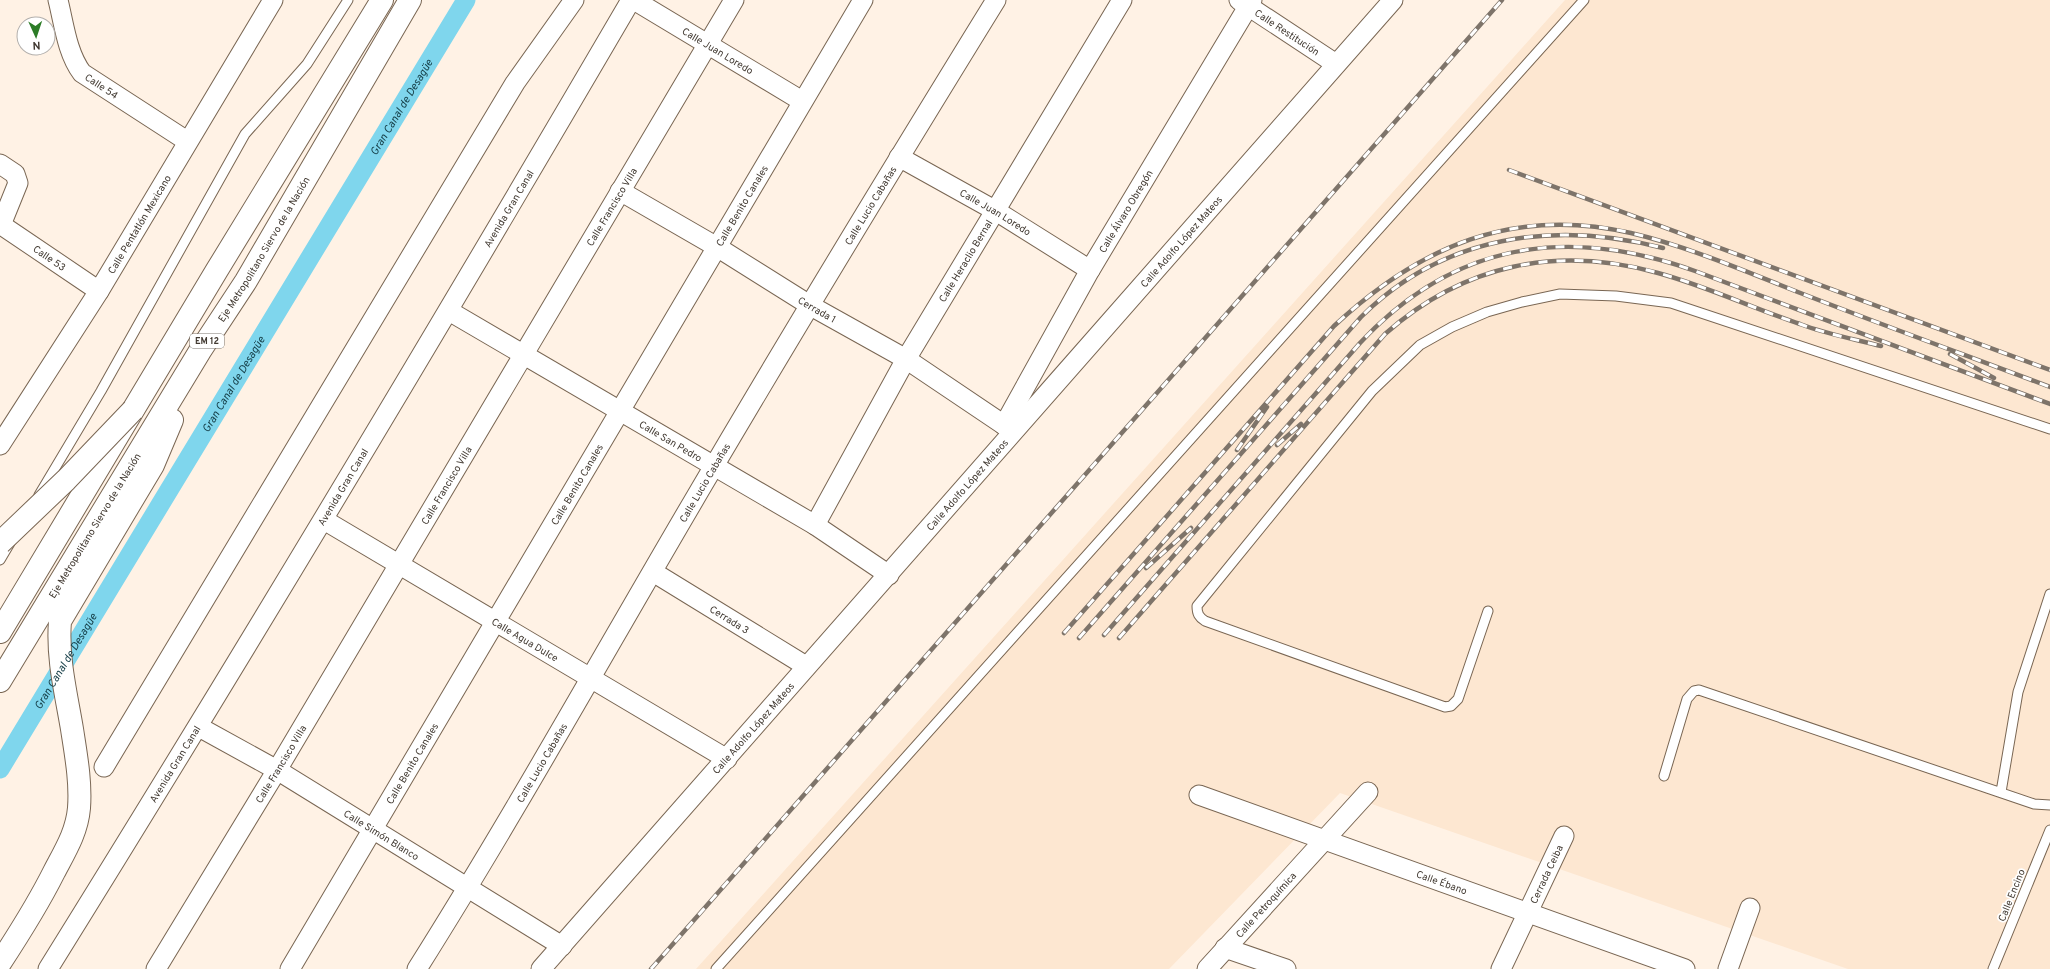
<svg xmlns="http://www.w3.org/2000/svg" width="2050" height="969" font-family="Overpass,sans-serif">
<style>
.built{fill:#fde7d1}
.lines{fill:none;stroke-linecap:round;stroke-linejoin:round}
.canal{stroke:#7fd6ed;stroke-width:19}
.service-casing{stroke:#796653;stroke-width:11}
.minor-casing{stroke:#796653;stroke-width:21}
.motorway-casing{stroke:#796653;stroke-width:24}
.service{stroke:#fff;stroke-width:9}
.minor{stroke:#fff;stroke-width:19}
.motorway{stroke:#fff;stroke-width:22}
.rail-casing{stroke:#7e746a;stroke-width:4.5}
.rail{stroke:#fff;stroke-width:3;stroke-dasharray:9;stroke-linecap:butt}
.motorway-bridge-casing{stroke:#796653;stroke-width:24;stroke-linecap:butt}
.motorway-bridge{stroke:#fff;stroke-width:22}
.labels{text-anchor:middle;stroke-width:3.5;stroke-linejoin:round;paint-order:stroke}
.shield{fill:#fff;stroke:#7a746f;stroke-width:1}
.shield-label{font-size:9px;font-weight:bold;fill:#413931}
.street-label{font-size:10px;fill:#413931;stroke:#fff}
.water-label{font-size:11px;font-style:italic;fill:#153e47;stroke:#fff}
</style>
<rect width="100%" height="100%" fill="#fff2e5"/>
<path class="built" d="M1565,0H2050V969H1848L1340,793L1169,969H696Z"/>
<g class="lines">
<path class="canal" id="s1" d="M0,769L466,0"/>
<defs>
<path id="service" d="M39,495L101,391L245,134L307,64L348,0
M0,560L10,543
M1488,611L1458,699L1451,706L1445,707L1205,621C1199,617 1197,614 1197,606L1372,391L1420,345L1452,327L1487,312L1522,302L1560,294L1616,296L1671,303L2050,429
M1664,776L1687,699L1694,691L1699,690L2034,804L2050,805
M2001,792L2018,692L2050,594
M716,969L1584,0
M1993,969L2050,830"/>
<g id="minor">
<path id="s2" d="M58,0C64,24 67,53 82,73L187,141"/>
<path id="s3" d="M634,0L802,101"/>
<path id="s4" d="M1239,0L1336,64"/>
<path id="s5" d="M899,157L996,211L1090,270"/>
<path d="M0,164L15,174L18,183L1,225"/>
<path id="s6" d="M620,191L717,247L811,306L906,359L1013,431"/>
<path id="s7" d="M0,224L99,291"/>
<path id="s8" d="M449,311L815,525L889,575"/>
<path id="s9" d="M1004,425L1090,270L1252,0"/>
<path id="s10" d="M0,445L99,291L273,0"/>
<path id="s11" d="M324,520L727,759"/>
<path id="s12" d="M815,525L906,359L1122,0"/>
<path id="s13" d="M653,572L806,666"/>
<path id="s14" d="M199,727L277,770L562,946"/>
<path d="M104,767L515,83L574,0"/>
<path id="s15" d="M1199,795L1685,969"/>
<path d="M1225,948L1286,969"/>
<path id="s16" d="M48,969C247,649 441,325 631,0"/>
<path id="s17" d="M156,969L277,770L734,0"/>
<path id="s18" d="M290,969L863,0"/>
<path id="s19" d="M417,969C521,804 615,633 714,466C806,310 901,154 996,0"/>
<path id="s20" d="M541,969L1393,0"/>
<path id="s21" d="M1207,969L1368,792"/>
<path id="s22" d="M1501,969L1564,836"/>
<path d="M1728,969L1750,908"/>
</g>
<g id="motorway">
<path d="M0,632L217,270L382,0"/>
<path id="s23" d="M0,681L200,351L246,281L410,0"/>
<path d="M0,963C19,934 38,904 54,872C65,851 77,832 79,808C81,782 76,755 72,729C66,693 57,658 60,621L153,465L172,420"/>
</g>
</defs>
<use href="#service" class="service-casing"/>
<use href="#minor" class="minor-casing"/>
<use href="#motorway" class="motorway-casing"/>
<use href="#service" class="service"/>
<use href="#minor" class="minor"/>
<use href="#motorway" class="motorway"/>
<defs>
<path id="rail" d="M1509,170L2050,370
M1950,354L1994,378
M1277,445L1301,424
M1237,450L1267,407
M1146,568L1191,528
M1064,633L1334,326C1420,246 1513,206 1631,233C1690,247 1747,272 1803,294C1885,326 1968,356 2050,387
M1104,635L1360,343C1454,242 1567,225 1695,271L2050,404
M1079,638L1361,317C1443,235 1554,220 1663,248
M1119,638L1385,334C1464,264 1557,245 1658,273C1706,286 1752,308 1800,324C1826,334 1854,339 1881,346
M651,969L1502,0"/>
</defs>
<use href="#rail" class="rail-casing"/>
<use href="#rail" class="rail"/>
<defs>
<path id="motorway-bridge" d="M0,543L66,480L133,410"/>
</defs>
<use href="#motorway-bridge" class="motorway-bridge-casing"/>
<use href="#motorway-bridge" class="motorway-bridge"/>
</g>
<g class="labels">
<rect class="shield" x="190" y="334" width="34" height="14" rx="3"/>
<g class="shield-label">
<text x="207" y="344">EM 12</text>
</g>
<g class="street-label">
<text dy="4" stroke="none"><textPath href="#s4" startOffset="58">Calle Restitución</textPath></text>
<text dy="4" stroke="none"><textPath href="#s3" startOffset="98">Calle Juan Loredo</textPath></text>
<text dy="4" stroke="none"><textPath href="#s2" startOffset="101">Calle 54</textPath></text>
<text dy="4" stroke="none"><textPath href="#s18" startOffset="887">Calle Benito Canales</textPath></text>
<text dy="4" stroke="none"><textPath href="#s19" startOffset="888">Calle Lucio Cabañas</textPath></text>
<text dy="4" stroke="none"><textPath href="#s17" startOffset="888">Calle Francisco Villa</textPath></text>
<text dy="4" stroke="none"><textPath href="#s16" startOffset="889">Avenida Gran Canal</textPath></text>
<text dy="4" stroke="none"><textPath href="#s9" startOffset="246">Calle Álvaro Obregón</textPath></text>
<text dy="4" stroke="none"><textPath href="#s5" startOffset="111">Calle Juan Loredo</textPath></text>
<text dy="4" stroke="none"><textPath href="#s10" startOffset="261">Calle Pentatlón Mexicano</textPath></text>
<text dy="4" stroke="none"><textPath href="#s20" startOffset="969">Calle Adolfo López Mateos</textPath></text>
<text dy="4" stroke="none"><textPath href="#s23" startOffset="506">Eje Metropolitano Siervo de la Nación</textPath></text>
<text dy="4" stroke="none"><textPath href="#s7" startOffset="60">Calle 53</textPath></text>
<text dy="4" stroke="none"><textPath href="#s12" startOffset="304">Calle Heraclio Bernal</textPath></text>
<text dy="4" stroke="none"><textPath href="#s6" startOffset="230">Cerrada 1</textPath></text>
<text dy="4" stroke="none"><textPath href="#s8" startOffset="257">Calle San Pedro</textPath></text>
<text dy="4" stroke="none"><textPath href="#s19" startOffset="565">Calle Lucio Cabañas</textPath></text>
<text dy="4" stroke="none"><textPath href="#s20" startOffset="645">Calle Adolfo López Mateos</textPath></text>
<text dy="4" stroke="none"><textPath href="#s17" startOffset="564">Calle Francisco Villa</textPath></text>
<text dy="4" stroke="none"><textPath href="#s18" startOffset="563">Calle Benito Canales</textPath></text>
<text dy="4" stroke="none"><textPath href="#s16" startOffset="565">Avenida Gran Canal</textPath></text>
<text dy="4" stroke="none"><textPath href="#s23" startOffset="182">Eje Metropolitano Siervo de la Nación</textPath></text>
<text dy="4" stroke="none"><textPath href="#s13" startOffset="90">Cerrada 3</textPath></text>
<text dy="4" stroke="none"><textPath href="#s11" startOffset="234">Calle Agua Dulce</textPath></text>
<text dy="4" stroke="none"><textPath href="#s20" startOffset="321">Calle Adolfo López Mateos</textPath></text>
<text dy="4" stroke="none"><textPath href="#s19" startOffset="241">Calle Lucio Cabañas</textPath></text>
<text dy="4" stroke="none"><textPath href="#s16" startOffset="241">Avenida Gran Canal</textPath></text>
<text dy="4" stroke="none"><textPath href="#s17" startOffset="240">Calle Francisco Villa</textPath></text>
<text dy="4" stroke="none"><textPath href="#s18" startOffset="239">Calle Benito Canales</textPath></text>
<text dy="4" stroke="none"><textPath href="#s14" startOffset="212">Calle Simón Blanco</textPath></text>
<text dy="4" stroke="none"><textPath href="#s22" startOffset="105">Cerrada Ceiba</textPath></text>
<text dy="4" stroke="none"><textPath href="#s15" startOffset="258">Calle Ébano</textPath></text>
<text transform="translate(2011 895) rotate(-68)" y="4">Calle Encino</text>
<text dy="4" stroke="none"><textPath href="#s21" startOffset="87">Calle Petroquímica</textPath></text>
</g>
<g class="water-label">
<text dy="4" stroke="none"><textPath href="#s1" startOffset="774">Gran Canal de Desagüe</textPath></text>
<text dy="4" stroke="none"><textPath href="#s1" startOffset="450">Gran Canal de Desagüe</textPath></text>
<text dy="4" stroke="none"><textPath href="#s1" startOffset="126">Gran Canal de Desagüe</textPath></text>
</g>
</g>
<g transform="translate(36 36) rotate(177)"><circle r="19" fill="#ffffff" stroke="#b3b0ad"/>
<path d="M0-3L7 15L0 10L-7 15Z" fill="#2c7c26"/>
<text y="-6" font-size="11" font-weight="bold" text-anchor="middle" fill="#413931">N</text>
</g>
</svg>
